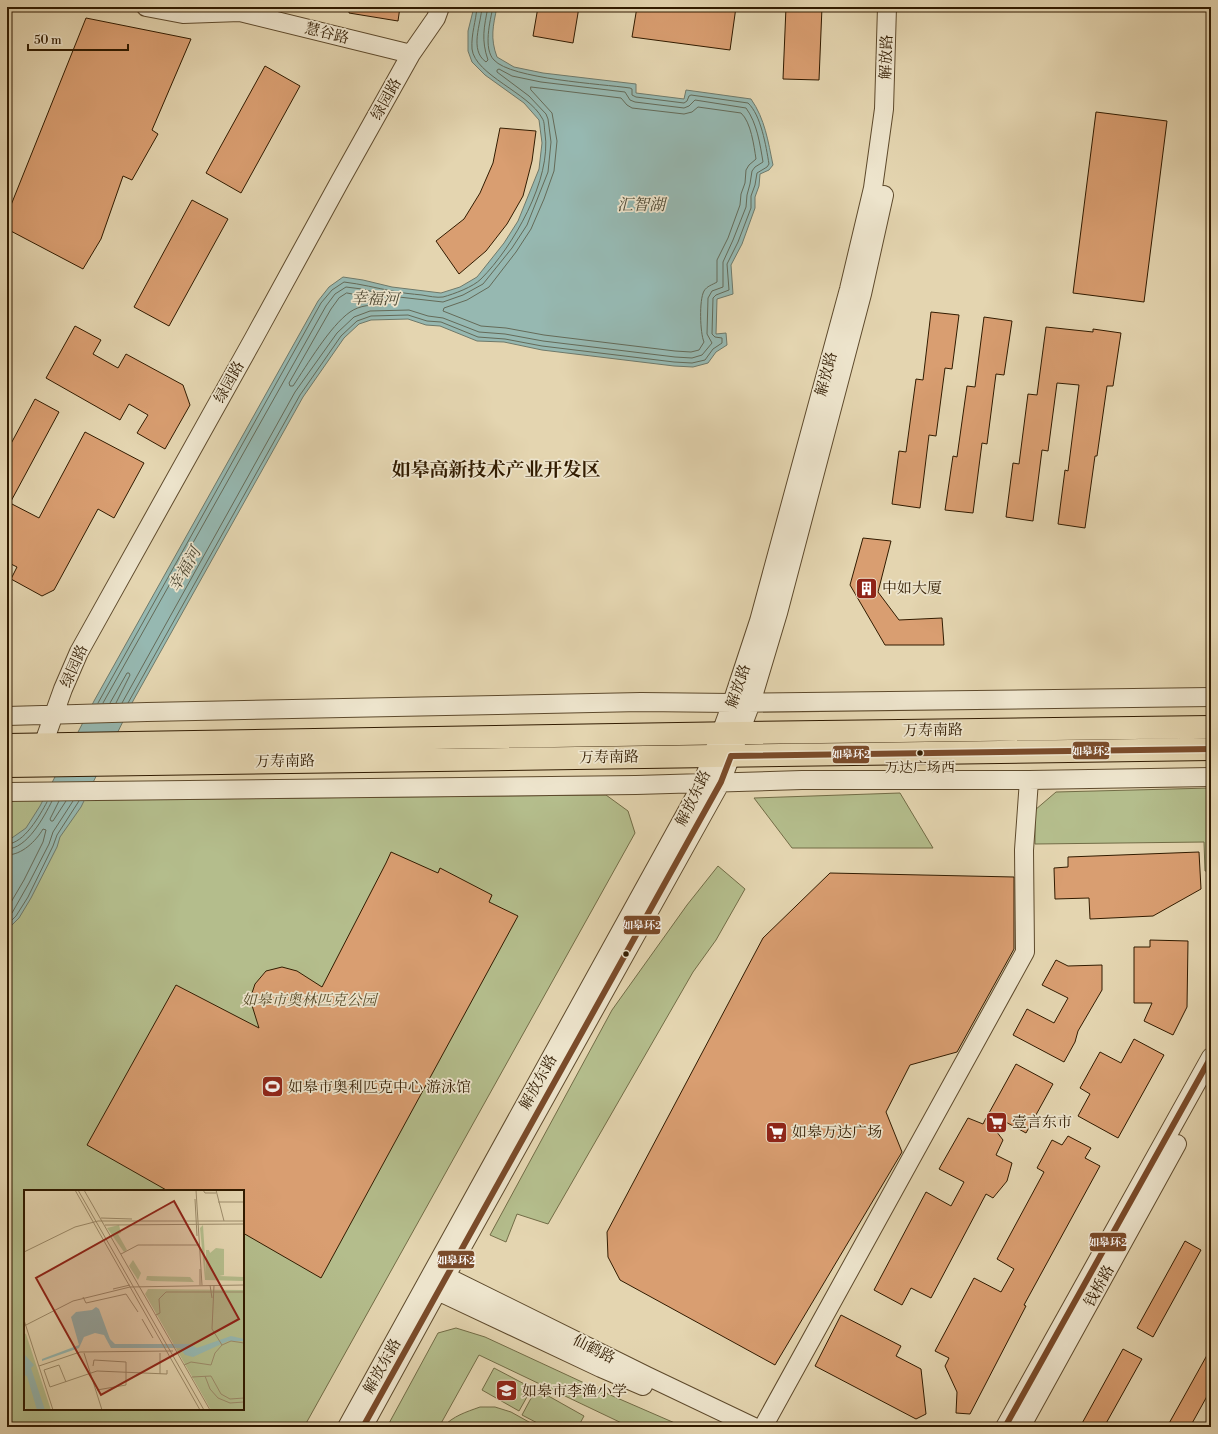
<svg xmlns="http://www.w3.org/2000/svg" width="1218" height="1434" font-family="'Libre Bodoni','Noto Serif SC',serif">
<style>
.green{fill:#b4bd8c;stroke:#726c46;fill-rule:evenodd}
.water{fill:#96b8b1;stroke:#6e796a}
.lines{fill:none;stroke-linecap:round;stroke-linejoin:round}
.shore{stroke:#646a58;stroke-width:1}
.building{fill:#d99e71;stroke:#311b00}
.minor-casing{stroke:#5e4a2c;stroke-width:20}
.major-casing{stroke:#311b00;stroke-width:24}
.minor{stroke:#ede4cc;stroke-width:18}
.major{stroke:#e4d5b0;stroke-width:22}
.bus-1-casing{stroke:#ede4cc;stroke-width:9}
.bus-1{stroke:#7a4b2a;stroke-width:6}
.bus-dot{fill:#311b00;stroke:#ede4cc;stroke-width:1.5}
.labels{text-anchor:middle;stroke-width:3.5;stroke-linejoin:round;paint-order:stroke}
.bus-label{font-size:14px;fill:#311b00;stroke:#ede4cc}
.street-label{font-size:15px;fill:#311b00;stroke:#ede4cc}
.poi-label{font-size:15px;fill:#311b00;stroke:#ede4cc;text-anchor:start}
.park-label{font-size:15px;font-style:italic;fill:#584c2a;stroke:#ede4cc}
.water-label{font-size:16px;font-style:italic;fill:#4f4a35;stroke:#ede4cc}
.district-label{font-size:19px;font-weight:bold;fill:#311b00;stroke:#ede4cc}
.inset-road{fill:none;stroke:#9c8b6a;stroke-width:1}
.view{fill:#8f2418;fill-opacity:0.15;stroke:#8f2418;stroke-width:2}
.inset-edge{fill:none;stroke:#311b00;stroke-width:2}
.line-badge{stroke:#ede4cc;stroke-width:1.5}
.badge-label{font-size:11px;text-anchor:middle;font-weight:bold;fill:#fff}
</style>
<rect width="100%" height="100%" fill="#e4d5b0"/>
<filter id="stains"><feTurbulence type="fractalNoise" baseFrequency=".005" numOctaves="4"/><feColorMatrix values="0 0 0 0 .2 0 0 0 0 .09 0 0 0 0 .02 0 0 0 .5 -.17"/></filter>
<radialGradient id="worn" r=".72"><stop offset=".6" stop-color="#630" stop-opacity="0"/><stop offset="1" stop-color="#630" stop-opacity=".3"/></radialGradient>
<path class="green" d="M1211,788V871H1205L1204,842L1035,844V810L1056,792Z
M900,793L933,848H792L754,798Z
M606,795L628,811L635,833L304,1427H7V800H81ZM25,1191H243V1409H25Z
M718,866L745,889L716,940L693,972L548,1224L517,1214L506,1242L490,1235L612,1010L687,905Z
M456,1328L485,1337L608,1394L684,1427H630L479,1355L439,1427H387L438,1333Z
M494,1368L532,1388L519,1411L482,1390Z
M536,1389L584,1416L578,1427H545L522,1415Z
M480,1407H495L511,1412L538,1427H443C453,1416 466,1412 480,1407Z"/>
<path class="water" d="M474,7H497C493,26 490,38 497,57L514,67L543,73L636,84V93L684,99L686,90L751,99C765,119 768,141 773,165L769,170L760,174L759,186L755,197V208L742,244L731,265L733,294L717,299L716,334L726,333L727,345L716,352L708,363L693,367L674,366L542,350L504,342L477,341L440,326L426,325L408,319L371,320L359,324L344,338L303,397L133,701L81,807L60,837L57,847L31,898L19,918L7,930V840H9L26,828L40,806L94,701L318,301L329,287L343,277L363,280L392,287L441,293L460,287L477,277L504,243L518,221L539,169L542,143L539,120L524,103L485,75L472,62L468,51V31Z"/>
<g class="lines">
<path class="shore" d="M482,7C481,24 469,50 486,62L488,60C481,40 484,27 488,7
M531,87L621,98L627,105L632,108L684,114L692,112L698,107L741,113C751,122 754,146 756,159L749,165L746,170L745,183L741,194L740,205L728,238L717,260V282C712,285 707,286 704,291C699,300 700,333 704,342L699,350L691,352L675,351L544,335L506,328L481,326L443,311L444,308L467,300L489,287L516,252L531,229L544,199L554,171L557,141L552,113L531,90Z
M347,293L384,300L385,303L383,304C372,305 360,305 350,312C330,326 307,365 293,386H290L289,383L331,309L339,298Z
M98,703L321,303L332,290L344,282C361,284 376,288 392,291C402,293 412,294 422,295C428,296 437,298 443,297C454,294 473,287 481,279C513,247 552,179 545,133C544,128 545,122 542,118C529,93 475,75 472,49C471,34 476,21 477,7
M103,703L326,306L335,294L346,287L362,289L390,296L443,302L463,295L483,284L512,248L527,225L548,172L551,142L548,119L546,114L529,96L497,72V70L499,69L512,76L541,82L625,92L630,100L635,102L684,108L689,106L695,100L746,108C757,123 760,144 763,162L755,167L752,171L750,184L747,195L746,207L733,240L723,262V287L712,291L708,298L707,334L712,343L702,355L692,358L675,357L543,341L505,334L479,332L443,318L428,316L409,310L370,311L354,317L337,333L295,392L122,703
M110,703L127,673H129L130,675L116,703
M128,703L300,395L341,336L357,321L371,316L408,315L427,321L441,322L478,337L505,339L542,346L674,362L692,363L705,360L713,349L722,343V338L715,337L712,334L713,298L716,295L729,290L727,264L738,242L751,208V196L755,185L757,173L767,167L769,164C766,146 761,115 748,103L691,95L689,96L687,101L684,103L636,97L632,95V89L630,88C602,84 511,79 494,60C483,49 490,21 493,7
M59,801L50,819L51,821H53L66,801
M7,844C24,844 40,815 47,802
M7,849C27,849 44,817 52,801
M7,855C22,855 36,841 43,829L46,830L43,842L24,880L7,909
M7,918L12,913L29,883L49,844L53,832L73,801
M7,925L16,916L28,897L53,846L57,835L79,801"/>
</g>
<path class="building" d="M349,7H400L398,21L349,13Z
M538,7H579L573,43L533,36Z
M637,7H736L730,50L632,37Z
M786,7H822L819,80L783,79Z
M86,18L191,39L152,130L158,134L132,180L123,176L101,239L83,269L7,229V215Z
M265,66L300,86L241,193L206,173Z
M1096,112L1167,121L1144,302L1073,293Z
M500,128L536,131L532,161L523,196L507,224L486,251L459,274L436,241L464,219L480,193L493,163Z
M192,200L228,219L169,326L134,307Z
M931,312L959,315L952,369L945,368L936,436L929,435L920,508L892,504L899,451L906,452L916,379L923,380Z
M984,317L1012,321L1004,375L996,374L987,444L982,443L973,513L945,510L953,456L957,457L967,386L975,387Z
M75,326L101,340L93,354L118,368L126,354L183,385L190,405L165,449L137,433L148,415L129,404L120,420L46,378Z
M1046,327L1093,332V329L1121,333L1113,386H1107L1097,456H1095L1085,528L1058,524L1065,470L1068,471L1079,385L1057,383L1048,451L1042,450L1033,521L1006,517L1013,463L1019,464L1028,394L1037,395Z
M35,399L59,412L10,503L39,518L85,432L144,463L114,518L98,509L54,590L42,596L11,579L17,567L7,562V451Z
M863,538L891,541L878,592L899,620L942,618L944,645H885L850,585Z
M391,852L438,873L440,868L492,895L489,902L518,916L321,1278L243,1233V1191H168L87,1145L176,985L259,1028L250,999L255,984L266,971L282,967L297,971L322,987L386,863Z
M1199,852L1201,889L1153,916L1090,919L1089,898L1055,899L1054,868L1068,867V857Z
M830,873L1014,877V949L957,1052L910,1065L886,1112L902,1152L775,1365L620,1280L608,1257L607,1232L763,938Z
M1150,940L1188,941L1187,1007L1173,1035L1144,1021L1152,1003H1134V947H1150Z
M1056,960L1068,966L1102,965V990L1078,1031L1075,1042L1064,1062L1013,1035L1027,1009L1054,1023L1068,998L1042,985Z
M1134,1039L1164,1055L1118,1138L1078,1116L1090,1094L1080,1088L1100,1052L1121,1063Z
M1016,1064L1053,1084L1026,1133L989,1113Z
M968,1118L983,1124L986,1118L1003,1140L996,1155L1012,1163L1007,1181L993,1198L986,1194L931,1298L911,1288L902,1305L874,1290L926,1192L951,1206L964,1182L939,1169Z
M1068,1136L1091,1148L1085,1158L1100,1166L1024,1305L1026,1306L970,1414L956,1413L957,1392L945,1366L949,1358L935,1351L974,1278L1001,1292L1014,1269L997,1259L1044,1172L1037,1168L1052,1140L1062,1145Z
M1185,1241L1201,1250L1153,1337L1137,1328Z
M841,1315L901,1346L896,1356L921,1369L926,1414L916,1419L815,1366Z
M1211,1348V1389L1190,1427H1167Z
M1123,1349L1142,1359L1104,1427H1080Z"/>
<g class="lines">
<defs>
<path id="minor" d="M146,7L183,14L240,12L411,54
M7,716L147,712L641,702L732,703L1211,697
M39,756L63,689L79,652L254,338L340,181L411,54L436,18L440,7
M7,792L636,785L802,780H1029L1211,777
M435,1271L647,1376L754,1427
M427,1286L601,1368L643,1386
M347,1427L702,784L732,703L759,621L849,289L873,188L884,109L887,7
M363,1427L437,1292L721,782L751,703L778,613L862,294L884,195
M763,1427L1025,952L1024,850L1029,780
M1005,1427L1211,1057
M1021,1427L1177,1144"/>
<path id="major" d="M7,745L740,733L1211,727
M7,766L1211,749"/>
</defs>
<use href="#minor" class="minor-casing"/>
<use href="#major" class="major-casing"/>
<use href="#minor" class="minor"/>
<use href="#major" class="major"/>
<defs>
<path id="bus-1" d="M731,756L1211,749
M363,1427L721,782L731,756
M1005,1427L1211,1057"/>
</defs>
<use href="#bus-1" class="bus-1-casing"/>
<use href="#bus-1" class="bus-1"/>
</g>
<defs>
<symbol id="building-square" viewBox="-11 -11 22 22"><rect x="-9" y="-9" width="18" height="18" rx="4" fill="#8f2418" stroke="#ede4cc"/><path d="M-4-6H4V6H1V3H-1V6H-4ZM-2.5-4.3h1.7v1.8h-1.7ZM.8-4.3h1.7v1.8H.8ZM-2.5-1h1.7V.8h-1.7ZM.8-1h1.7V.8H.8Z" fill="#fff"/></symbol>
<symbol id="stadium-square" viewBox="-11 -11 22 22"><rect x="-9" y="-9" width="18" height="18" rx="4" fill="#8f2418" stroke="#ede4cc"/><path d="M0-5a6.5 5 0 1 0 0 10a6.5 5 0 1 0 0-10ZM-3.5-1.8h7v3.6h-7Z" fill="#fff"/></symbol>
<symbol id="supermarket-square" viewBox="-11 -11 22 22"><rect x="-9" y="-9" width="18" height="18" rx="4" fill="#8f2418" stroke="#ede4cc"/><path d="M-6-5.5h2.5l.6 2H6L4.5 2H-2.5L-4.4-4H-6ZM-1.5 3.2a1.3 1.3 0 1 0 .1 0ZM3 3.2a1.3 1.3 0 1 0 .1 0Z" fill="#fff"/></symbol>
<symbol id="school-square" viewBox="-11 -11 22 22"><rect x="-9" y="-9" width="18" height="18" rx="4" fill="#8f2418" stroke="#ede4cc"/><path d="M0-5L7-2L0 1L-7-2ZM-4 1L0 2.5L4 1V4Q0 6-4 4Z" fill="#fff"/></symbol>
</defs>
<g fill-rule="evenodd">
<use href="#building-square" x="854" y="576" width="25" height="25"/>
<use href="#stadium-square" x="260" y="1074" width="25" height="25"/>
<use href="#supermarket-square" x="984" y="1110" width="25" height="25"/>
<use href="#supermarket-square" x="764" y="1120" width="25" height="25"/>
<use href="#school-square" x="494" y="1378" width="25" height="25"/>
</g>
<g class="bus-dot">
<circle cx="920" cy="753" r="3.5"/>
<circle cx="626" cy="954" r="3.5"/>
</g>
<g class="labels">
<g class="bus-label">
<text x="920" y="772">万达广场西</text>
</g>
<g class="street-label">
<text transform="translate(327 33) rotate(14)" y="5">慧谷路</text>
<text transform="translate(886 57) rotate(-88)" y="5">解放路</text>
<text transform="translate(386 99) rotate(-61)" y="5">绿园路</text>
<text transform="translate(826 374) rotate(-75)" y="5">解放路</text>
<text transform="translate(229 382) rotate(-61)" y="5">绿园路</text>
<text transform="translate(74 666) rotate(-66)" y="5">绿园路</text>
<text transform="translate(738 686) rotate(-71)" y="5">解放路</text>
<text transform="translate(933 730) rotate(-1)" y="5">万寿南路</text>
<text transform="translate(609 757) rotate(-1)" y="5">万寿南路</text>
<text transform="translate(285 761) rotate(-1)" y="5">万寿南路</text>
<text transform="translate(693 798) rotate(-64)" y="5">解放东路</text>
<text transform="translate(538 1082) rotate(-61)" y="5">解放东路</text>
<text transform="translate(1099 1286) rotate(-61)" y="5">钱桥路</text>
<text transform="translate(594 1349) rotate(27)" y="5">仙鹤路</text>
<text transform="translate(382 1366) rotate(-61)" y="5">解放东路</text>
</g>
<g class="poi-label">
<text x="882" y="593">中如大厦</text>
<text x="288" y="1092">如皋市奥利匹克中心 游泳馆</text>
<text x="1012" y="1127">壹言东市</text>
<text x="792" y="1137">如皋万达广场</text>
<text x="522" y="1396">如皋市李渔小学</text>
</g>
<g class="park-label">
<text x="309" y="1005">如皋市奥林匹克公园</text>
</g>
<g class="water-label">
<text x="641" y="210">汇智湖</text>
<text transform="translate(375 298) rotate(2)" y="6">幸福河</text>
<text transform="translate(184 569) rotate(-61)" y="6">幸福河</text>
</g>
<g class="district-label">
<text x="496" y="476">如皋高新技术产业开发区</text>
</g>
</g>
<g transform="translate(24 1190)">
<rect width="220" height="220" fill="#e4d5b0"/>
<path d="M95,35L97,43L94,44L103,60L100,62L83,38ZM179,35L182,83V60H185L186,63L192,58L200,59V85L195,86L220,87V91L181,90L176,38ZM109,70L117,83L114,90L105,76ZM123,86L166,87L170,92L128,91L122,90ZM124,99L220,100V220H187L121,104ZM0,143L2,144L27,220H2L0,212Z" fill="#b4bd8c"/>
<path d="M72,117L75,119L86,149L91,154H165L173,158L207,146L220,149V151H204L169,167L161,165L156,158H87L80,145L71,143L60,147L55,158L18,171V169L55,155L47,127L52,122L68,120ZM0,157L1,165L10,175L7,178L21,220H13L3,186L0,185Z" fill="#96b8b1"/>
<path class="inset-road" d="M51,0L176,220M54,0L180,220M60,0L186,220M172,0L178,95M179,0L181,3H192M192,0L200,31M171,9L173,46M194,12H220M77,28L108,29M81,35L220,34M0,62L51,37L74,31H220M97,64L114,55H174M176,79V95M186,95L188,108M190,95L188,139L198,155M89,99L106,95M59,107L62,113L102,104L114,122M132,125L136,123L135,109L142,102H220M118,129L129,148M0,130L29,220M0,136L49,111L106,97L220,95M60,163L78,220M136,163V184M160,175L167,172L187,175L191,163L198,155L207,151L220,153M15,176L56,162L149,161M69,176L70,170L102,172V195L73,200M181,186L186,199L194,208L206,213L220,212M168,187L187,186L197,204L206,209L220,208M42,192L35,175L20,180L26,197L73,181L143,184V180"/>
<path class="view" d="M150,11L215,129L77,205L12,88Z"/>
<rect width="220" height="220" class="inset-edge"/>
</g>
<g class="line-badge">
<rect x="1072" y="741" width="38" height="19" rx="4" fill="#7a4b2a"/>
<rect x="832" y="745" width="38" height="19" rx="4" fill="#7a4b2a"/>
<rect x="623" y="915" width="38" height="20" rx="4" fill="#7a4b2a"/>
<rect x="1089" y="1232" width="38" height="20" rx="4" fill="#7a4b2a"/>
<rect x="437" y="1250" width="38" height="19" rx="4" fill="#7a4b2a"/>
</g>
<g class="badge-label">
<text x="1091" y="755">如皋环2</text>
<text x="851" y="758">如皋环2</text>
<text x="642" y="929">如皋环2</text>
<text x="1108" y="1246">如皋环2</text>
<text x="456" y="1264">如皋环2</text>
</g>
<rect width="1218" height="1434" fill="none" stroke="#e4d5b0" stroke-width="24"/>
<rect x="8" y="8" width="1202" height="1418" fill="none" stroke="#311b00" stroke-width="2"/>
<rect x="12" y="12" width="1194" height="1410" fill="none" stroke="#311b00"/>
<path d="M28 44v6h100v-6" fill="none" stroke="#311b00" stroke-width="2"/>
<text x="34" y="44" font-size="12" fill="#311b00" stroke="#ede4cc" stroke-width="3" paint-order="stroke">50 m</text>
<rect width="100%" height="100%" filter="url(#stains)"/>
<rect width="100%" height="100%" fill="url(#worn)"/>
</svg>
